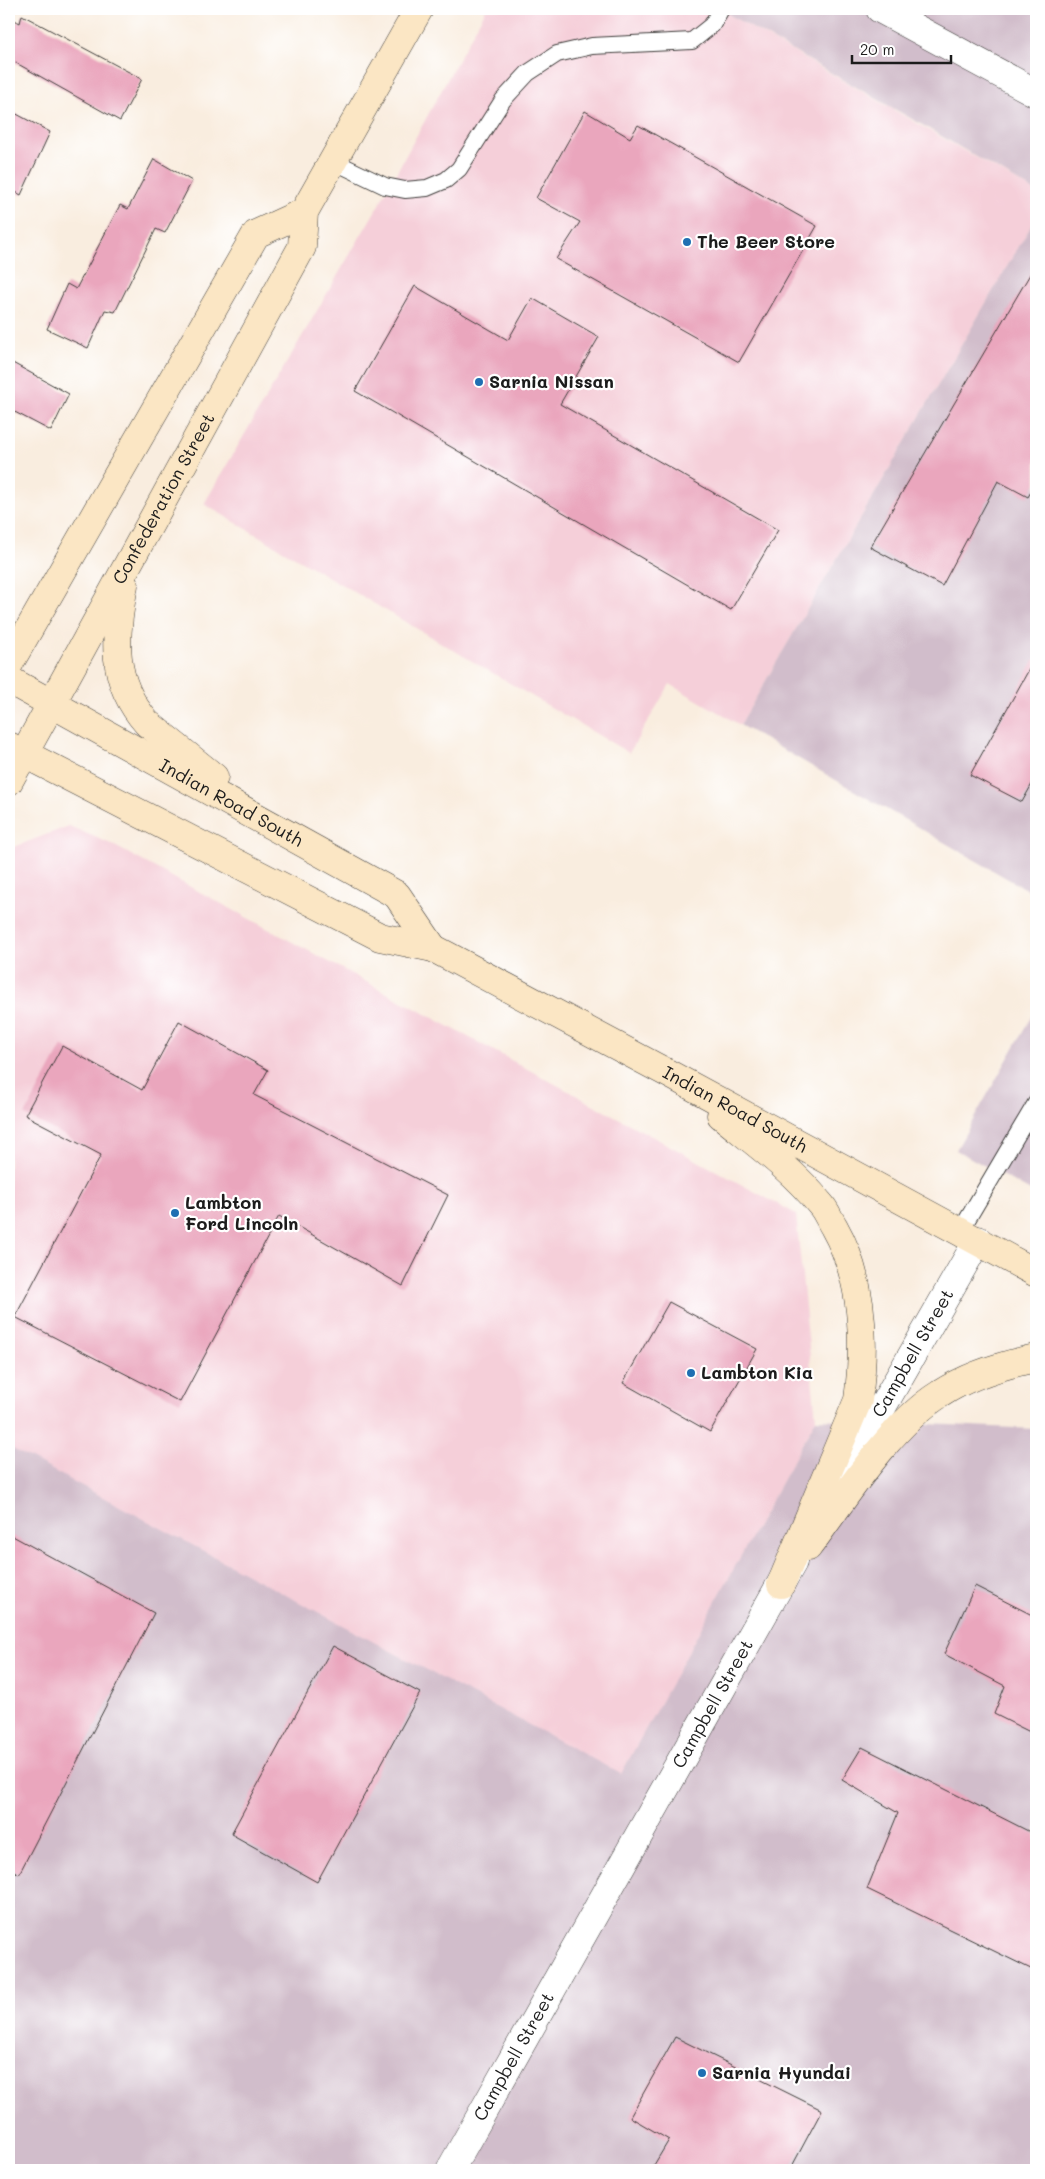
<svg xmlns="http://www.w3.org/2000/svg" width="1045" height="2179" font-family="Mali,sans-serif">
<style>
.built{fill:#f5cfd9}
.industrial{fill:#d1bdcb}
.building{fill:#eaa6bd}
.lines{fill:none;stroke-linecap:round;stroke-linejoin:round}
.service-casing{stroke:#3d3b39;stroke-width:18}
.minor-casing{stroke:#3d3b39;stroke-width:29}
.tertiary-casing{stroke:#3d3b39;stroke-width:29}
.secondary-casing{stroke:#3d3b39;stroke-width:29}
.service{stroke:#fff;stroke-width:16}
.minor{stroke:#fff;stroke-width:28}
.tertiary{stroke:#fff;stroke-width:28}
.secondary{stroke:#fbe6c4;stroke-width:28}
.poi-dot{fill:#1f6fb2;stroke:#fff;stroke-width:2}
.labels{text-anchor:middle;stroke-width:4.5;stroke-linejoin:round;paint-order:stroke}
.poi-label{font-size:18px;font-weight:bold;fill:#1c1c1c;stroke:#fff;text-anchor:start}
.street-label{font-size:18px;fill:#1c1c1c;stroke:#fff}
</style>
<rect width="100%" height="100%" fill="#fff"/>
<filter id="ink" filterUnits="userSpaceOnUse"><feTurbulence type="fractalNoise" baseFrequency=".02" numOctaves="2"/><feDisplacementMap in="SourceGraphic" scale="10" xChannelSelector="R" yChannelSelector="G"/><feConvolveMatrix kernelMatrix="1 2 1 2 8 2 1 2 1" color-interpolation-filters="sRGB"/></filter>
<filter id="wash" filterUnits="userSpaceOnUse"><feTurbulence type="fractalNoise" baseFrequency=".0096" numOctaves="4" result="noise"/><feDisplacementMap in="SourceGraphic" scale="20" xChannelSelector="R" yChannelSelector="G"/><feGaussianBlur stdDeviation="1.12" result="paint"/><feColorMatrix in="noise" values="0 0 0 0 0 0 0 0 0 0 0 0 0 0 0 0 0 1.4 0 .05"/><feComposite in="paint" operator="in"/></filter>
<g filter="url(#wash)">
<rect width="100%" height="100%" fill="#f9eddf"/>
<path class="built" d="M486,9H719L1036,192V217L740,725L670,684L629,753L204,504L377,208Z
M69,826L111,844L796,1214L816,1419L621,1775L9,1449V849Z"/>
<path class="industrial" d="M719,9H1036V192L924,126Z
M1036,217V895L740,725Z
M1036,1009V1194L956,1150Z
M816,1419L1036,1429V2170H9V1447L621,1774Z"/>
<g id="blocks">
<path class="building" d="M22,15L142,79L120,121L9,59V17L20,23Z
M11,111L50,132L21,195L12,190L9,196V115Z
M585,111L630,138L638,125L817,226L739,362L556,259L580,222L536,198Z
M154,159L192,181L165,233L156,229L115,312L105,310L88,348L47,329L67,284L76,289L120,205L128,209Z
M1036,264V483L1028,497L998,481L942,586L870,547Z
M415,286L508,340L532,298L599,337L560,404L778,530L731,610L355,391Z
M9,361L69,394L51,431L9,409Z
M1036,657V777L1022,802L970,775Z
M179,1021L268,1070L254,1095L448,1195L403,1286L279,1216L180,1402L15,1317L101,1155L25,1115L62,1046L142,1090Z
M669,1302L757,1349L710,1432L623,1383Z
M9,1534L154,1613L19,1874L9,1868Z
M975,1586L1036,1617V1735L994,1714L1005,1686L944,1654Z
M333,1646L420,1693L317,1882L231,1834Z
M862,1747L1036,1835L1035,1971L867,1889L898,1813L842,1780Z
M675,2037L822,2110L790,2170H651L669,2140L630,2117Z"/>
</g>
</g>
<g filter="url(#ink)">
<use href="#blocks" fill-opacity="0" stroke="#3d3b39" stroke-width="1"/>
<g class="lines">
<defs>
<path id="service" d="M333,161L385,186L405,190L427,188L446,180L459,169L503,100L528,73L557,54L592,46L692,41L712,25L721,9
M961,1230L1036,1103"/>
<path id="minor" d="M880,9L1036,93"/>
<g id="tertiary">
<path id="s1" d="M826,1505L978,1240"/>
<path id="s2" d="M450,2170L793,1562"/>
</g>
<g id="secondary">
<path d="M124,585C114,637 110,681 147,723L214,777"/>
<path d="M9,664L256,234L304,212"/>
<path id="s3" d="M9,680L397,895L433,948"/>
<path id="s4" d="M9,746L380,937L433,948L673,1076L1036,1273"/>
<path id="s5" d="M9,781L302,247L304,212L419,9"/>
<path d="M721,1115C755,1143 792,1169 820,1204C826,1210 829,1219 834,1227C864,1280 866,1341 858,1400L781,1584"/>
<path d="M808,1547C844,1499 890,1425 940,1394C969,1375 1002,1365 1036,1358"/>
</g>
</defs>
<use href="#service" class="service-casing"/>
<use href="#minor" class="minor-casing"/>
<use href="#tertiary" class="tertiary-casing"/>
<use href="#secondary" class="secondary-casing"/>
<use href="#service" class="service"/>
<use href="#minor" class="minor"/>
<use href="#tertiary" class="tertiary"/>
<use href="#secondary" class="secondary"/>
</g>
</g>
<g class="poi-dot">
<circle cx="687" cy="242" r="5"/>
<circle cx="479" cy="382" r="5"/>
<circle cx="175" cy="1213" r="5"/>
<circle cx="691" cy="1373" r="5"/>
<circle cx="702" cy="2073" r="5"/>
</g>
<g class="labels">
<g class="poi-label">
<text x="697" y="248">The Beer Store</text>
<text x="489" y="388">Sarnia Nissan</text>
<text x="185" y="1209">Lambton<tspan x="185" dy="21">Ford Lincoln</tspan></text>
<text x="701" y="1379">Lambton Kia</text>
<text x="712" y="2079">Sarnia Hyundai</text>
</g>
<g class="street-label">
<text dy="6" stroke="none"><textPath href="#s5" startOffset="322">Confederation Street</textPath></text>
<text dy="6" stroke="none"><textPath href="#s3" startOffset="254">Indian Road South</textPath></text>
<text dy="6" stroke="none"><textPath href="#s4" startOffset="814">Indian Road South</textPath></text>
<text dy="6" stroke="none"><textPath href="#s1" startOffset="175">Campbell Street</textPath></text>
<text dy="6" stroke="none"><textPath href="#s2" startOffset="535">Campbell Street</textPath></text>
<text dy="6" stroke="none"><textPath href="#s2" startOffset="130">Campbell Street</textPath></text>
</g>
</g>
<rect width="1045" height="2179" fill="none" stroke="#fff" stroke-width="30"/>
<path d="M852 55v8h99v-8" fill="none" stroke="#1c1c1c" stroke-width="2.5"/>
<text x="860" y="55" font-size="15" fill="#1c1c1c" stroke="#ffffff" stroke-width="4" paint-order="stroke">20 m</text>
</svg>
